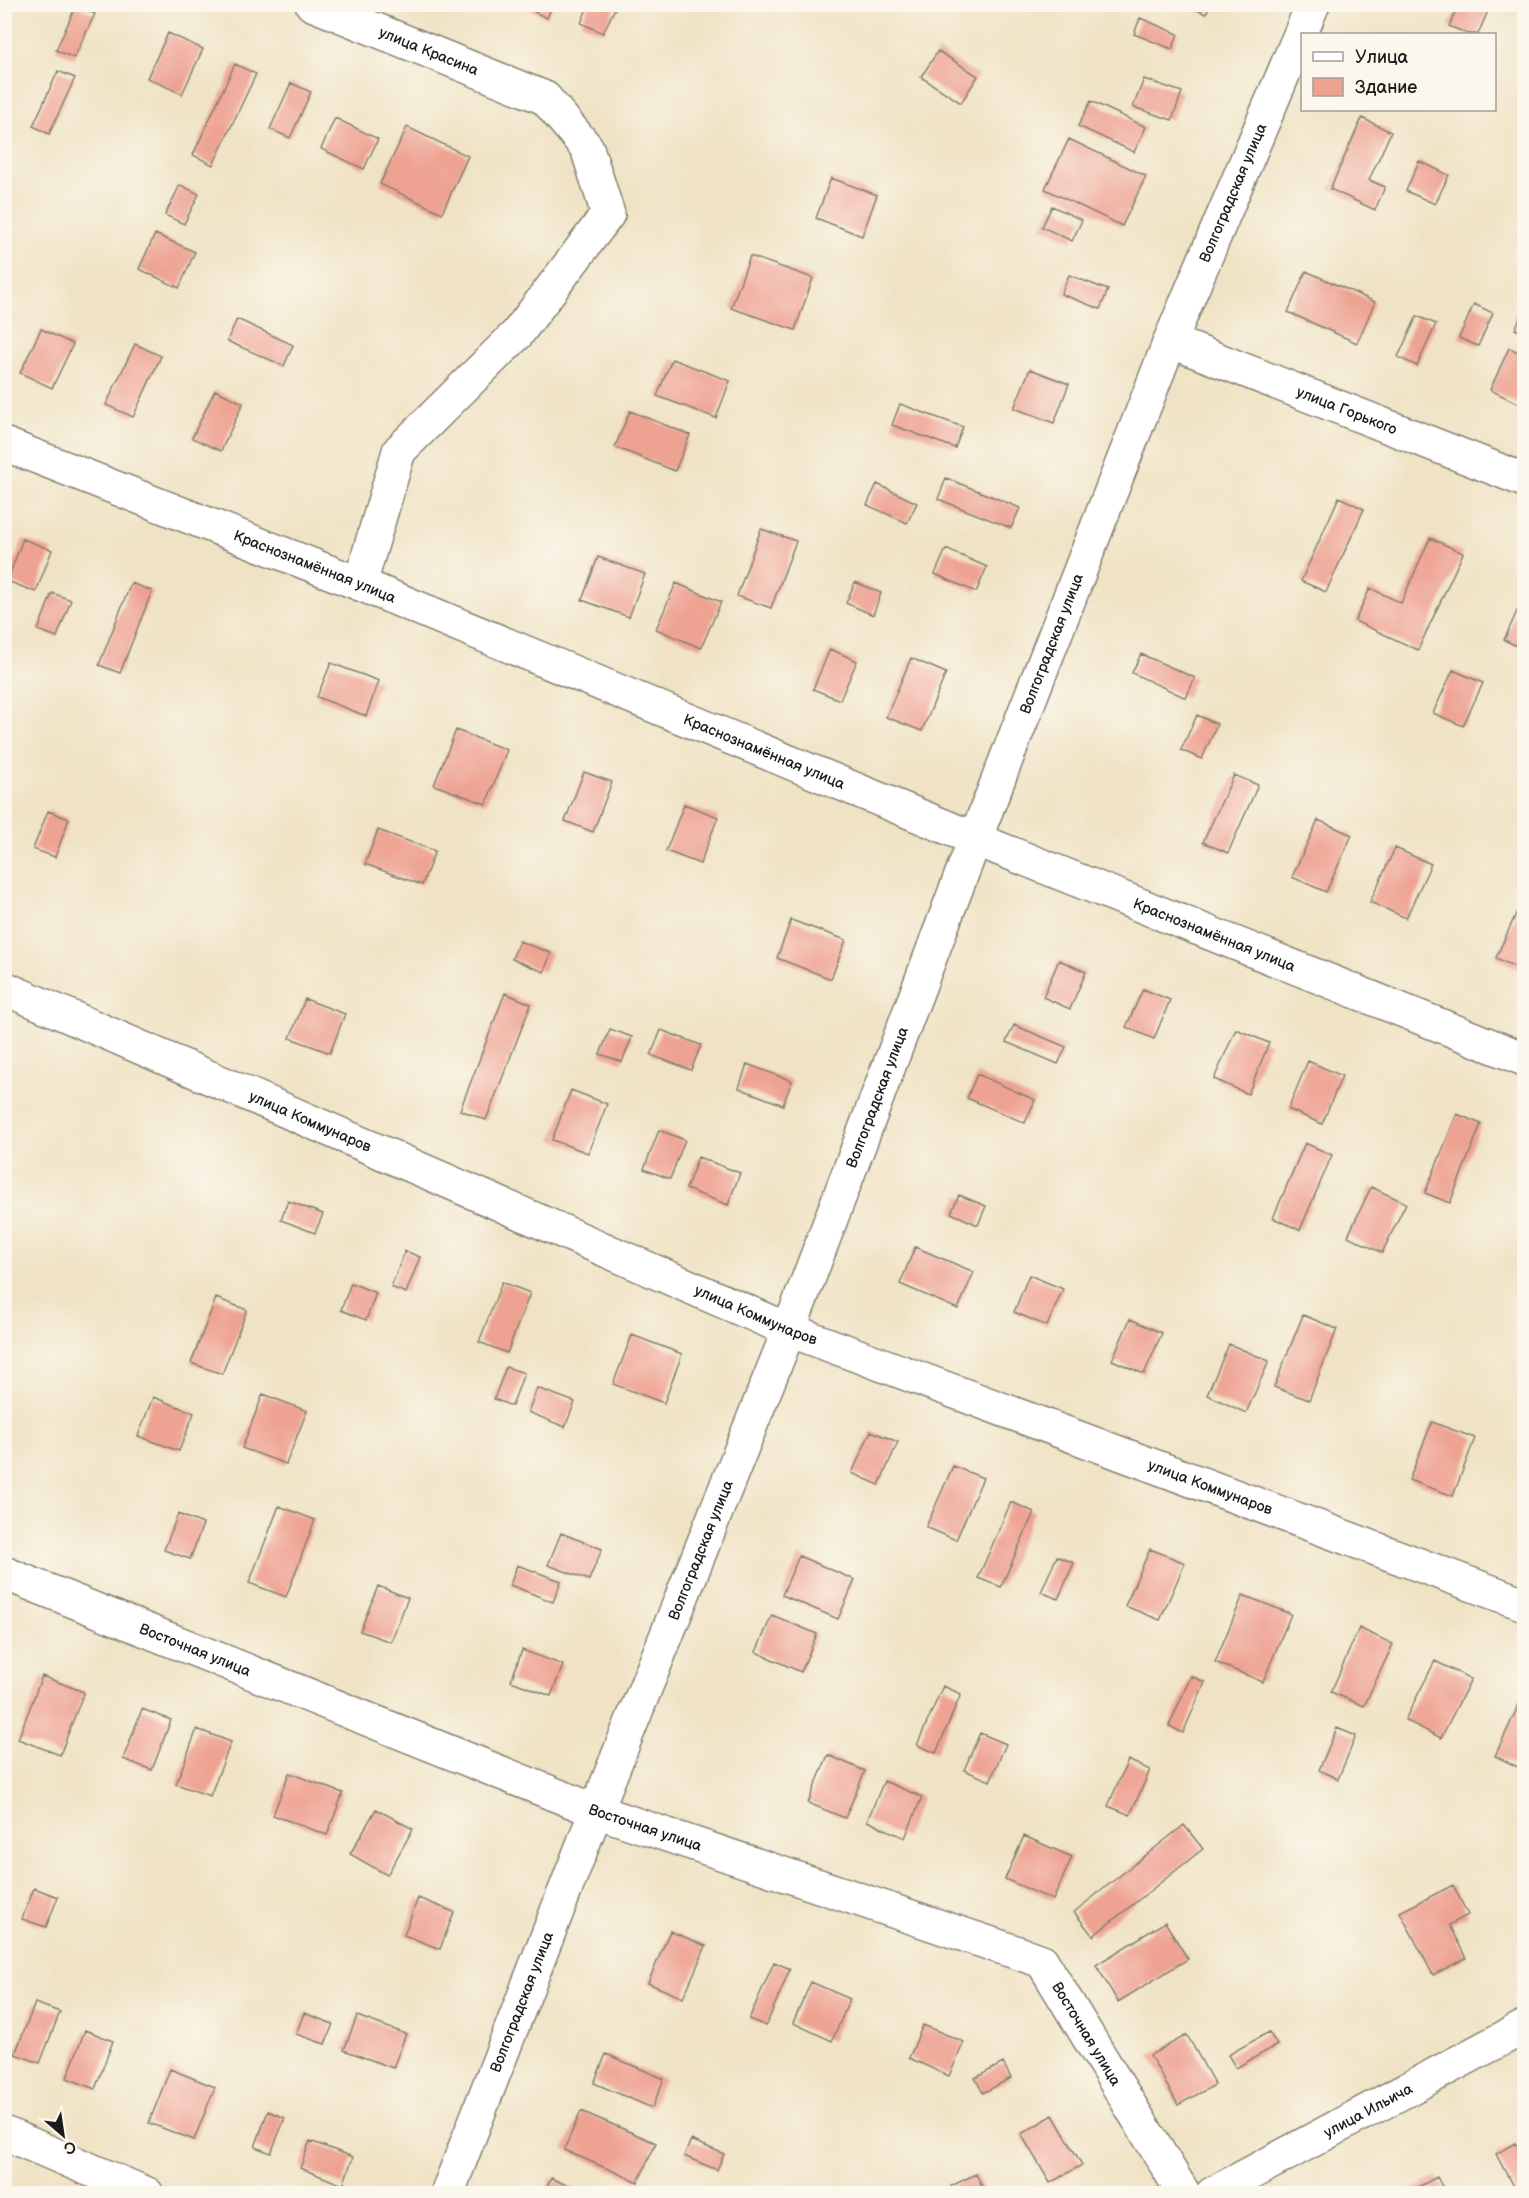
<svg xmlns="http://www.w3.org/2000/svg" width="1529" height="2198" font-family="'Balsamiq Sans',sans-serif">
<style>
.building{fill:#eea292}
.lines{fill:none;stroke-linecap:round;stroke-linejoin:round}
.minor-casing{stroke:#868070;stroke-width:36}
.major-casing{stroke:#868070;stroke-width:36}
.minor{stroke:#fff;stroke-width:33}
.major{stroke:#fff;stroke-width:33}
.labels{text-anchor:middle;stroke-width:4.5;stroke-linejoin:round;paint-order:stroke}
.street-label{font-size:15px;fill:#1c1c1c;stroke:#fbf7ec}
</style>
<rect width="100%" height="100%" fill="#fbf7ec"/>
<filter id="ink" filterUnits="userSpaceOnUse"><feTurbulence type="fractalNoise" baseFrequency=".0167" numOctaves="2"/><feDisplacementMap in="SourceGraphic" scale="12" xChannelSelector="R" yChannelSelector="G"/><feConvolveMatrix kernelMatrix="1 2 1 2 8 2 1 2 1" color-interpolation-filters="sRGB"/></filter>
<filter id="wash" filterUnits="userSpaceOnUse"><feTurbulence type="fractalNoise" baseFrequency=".008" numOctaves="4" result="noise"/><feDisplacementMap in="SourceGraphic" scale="24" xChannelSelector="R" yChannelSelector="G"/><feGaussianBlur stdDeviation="1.35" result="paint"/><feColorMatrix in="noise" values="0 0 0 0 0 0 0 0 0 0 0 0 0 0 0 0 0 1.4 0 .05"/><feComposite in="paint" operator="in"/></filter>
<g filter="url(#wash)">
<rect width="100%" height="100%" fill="#f0e3c5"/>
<g id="blocks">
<path class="building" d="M518,4H553L547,18Z
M589,4H617L603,33L581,23Z
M1184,4H1211L1206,14Z
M1459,4H1491L1478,34H1468L1449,26Z
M76,6L95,14L74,58L56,50Z
M1140,18L1178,34L1172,49L1134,34Z
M168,33L203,49L182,94L147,78Z
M938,51L978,76L961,103L921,77Z
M235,64L256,74L213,165L193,155Z
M58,71L75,78L49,134L33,126Z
M1144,79L1182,92L1172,120L1133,107Z
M291,83L311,92L290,138L270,129Z
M1091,101L1146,127L1134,152L1078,126Z
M335,118L378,139L364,169L321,149Z
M1362,118L1391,132L1369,180L1385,187L1375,210L1330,189Z
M407,127L468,156L442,213L380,184Z
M1069,139L1146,176L1122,226L1045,189Z
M1419,161L1449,175L1435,204L1406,191Z
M831,178L877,195L862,236L816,218Z
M180,185L199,194L184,224L165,215Z
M1052,206L1082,220L1072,241L1042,227Z
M155,234L195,252L179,288L139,269Z
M750,256L813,278L795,330L731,308Z
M1306,271L1375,302L1357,343L1288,312Z
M1069,275L1108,290L1100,309L1061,294Z
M1474,304L1493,313L1478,346L1459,338Z
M1524,309V333L1515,329Z
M1417,316L1436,324L1417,366L1398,357Z
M237,319L293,345L284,366L227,341Z
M41,329L73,344L52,388L20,373Z
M135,344L161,356L133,417L106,405Z
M1509,348L1524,354V406L1490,390Z
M672,359L730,381L716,418L657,396Z
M1030,369L1069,384L1054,423L1014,408Z
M215,390L243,403L221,451L192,438Z
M900,404L963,427L955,448L892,425Z
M630,411L690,435L675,471L615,447Z
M946,478L1020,508L1011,528L938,499Z
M877,484L917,503L907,523L867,505Z
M1339,497L1364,509L1326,592L1301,581Z
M761,529L796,541L771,608L737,596Z
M1430,538L1463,553L1418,650L1355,621L1370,588L1401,603Z
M23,539L52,550L36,592L7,581Z
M946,549L987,567L976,592L935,574Z
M598,557L645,574L629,617L582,600Z
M855,582L881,593L873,615L846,603Z
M131,583L152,591L120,673L99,665Z
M676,583L721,602L701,648L656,629Z
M52,593L71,600L57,637L38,630Z
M1524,596V649L1504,640Z
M830,649L857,661L840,700L813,689Z
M1141,654L1195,678L1186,698L1132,673Z
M911,658L946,673L922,731L886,717Z
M331,663L379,681L366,716L317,697Z
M1453,670L1483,683L1463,726L1433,713Z
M1197,715L1217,724L1202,759L1181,750Z
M456,730L507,750L486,804L434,785Z
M584,772L612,782L593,832L565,821Z
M1234,775L1258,785L1228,853L1203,842Z
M684,804L718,817L700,864L666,851Z
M48,811L69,819L55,857L33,849Z
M1318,820L1352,835L1326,892L1292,877Z
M378,830L435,851L422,885L365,864Z
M1395,848L1431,864L1406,918L1370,902Z
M1521,903L1524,904V971L1496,958Z
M791,920L846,940L831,979L777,958Z
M519,941L551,953L544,972L512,959Z
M1059,960L1086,972L1070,1009L1043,997Z
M1143,989L1170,1000L1154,1039L1126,1027Z
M505,993L531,1004L486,1120L460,1110Z
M305,999L345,1014L330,1053L290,1038Z
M1014,1025L1066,1047L1058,1064L1006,1042Z
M610,1029L632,1037L622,1062L600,1054Z
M1236,1029L1269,1043L1248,1094L1214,1079Z
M661,1030L701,1045L691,1070L651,1055Z
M1308,1061L1342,1076L1322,1124L1288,1109Z
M747,1064L792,1081L783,1105L739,1088Z
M977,1074L1035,1100L1025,1123L967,1098Z
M571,1090L607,1104L588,1153L552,1140Z
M1457,1114L1481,1124L1450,1203L1425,1193Z
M659,1130L685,1140L670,1179L644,1169Z
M1305,1143L1332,1155L1300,1230L1273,1218Z
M698,1157L740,1173L728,1205L686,1189Z
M1371,1187L1406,1203L1382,1253L1348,1236Z
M959,1195L986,1206L978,1225L951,1213Z
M288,1201L323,1214L315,1233L281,1220Z
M915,1247L974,1272L958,1309L900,1284Z
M405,1251L420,1257L406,1293L391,1287Z
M1524,1263V1281L1518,1278Z
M1029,1275L1063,1289L1047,1326L1014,1312Z
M502,1282L530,1293L507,1353L479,1342Z
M351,1283L376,1293L366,1320L341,1310Z
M216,1298L247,1310L222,1374L191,1363Z
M1303,1315L1337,1329L1309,1400L1274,1387Z
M1130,1319L1162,1333L1144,1374L1112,1360Z
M632,1335L682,1354L664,1403L613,1384Z
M1229,1344L1269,1361L1246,1413L1207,1395Z
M506,1367L524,1373L512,1406L494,1399Z
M537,1388L575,1402L565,1427L528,1412Z
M263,1394L307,1411L286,1464L242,1448Z
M153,1397L194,1413L179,1451L138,1436Z
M1432,1422L1475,1438L1453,1496L1409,1480Z
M871,1431L898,1442L879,1485L852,1473Z
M953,1466L983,1478L956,1540L926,1527Z
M1011,1502L1034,1512L1001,1587L978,1578Z
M279,1506L315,1520L286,1597L249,1583Z
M178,1514L203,1524L190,1559L164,1550Z
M561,1533L602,1549L589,1580L548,1565Z
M1150,1549L1185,1563L1160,1620L1125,1606Z
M799,1556L855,1580L838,1619L782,1595Z
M1057,1556L1074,1563L1058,1599L1041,1592Z
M517,1565L561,1581L553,1602L510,1585Z
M378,1586L408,1598L391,1642L360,1631Z
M1243,1595L1291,1614L1263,1682L1215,1662Z
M772,1615L817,1634L801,1672L756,1652Z
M1359,1628L1393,1644L1364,1706L1331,1692Z
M522,1650L563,1665L551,1696L511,1681Z
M1435,1661L1471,1679L1441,1738L1405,1720Z
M42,1676L84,1692L60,1755L18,1739Z
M1191,1676L1205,1682L1183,1733L1169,1726Z
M943,1686L961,1694L936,1753L917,1745Z
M1521,1700L1524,1701V1770L1495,1756Z
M142,1709L171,1720L152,1770L123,1759Z
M1337,1728L1356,1736L1338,1779L1319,1770Z
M197,1729L231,1742L210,1796L176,1784Z
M980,1733L1006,1744L990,1781L964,1770Z
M828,1755L865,1771L845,1818L808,1803Z
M1128,1760L1150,1770L1130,1815L1108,1806Z
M289,1773L343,1793L327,1835L273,1815Z
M884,1781L922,1797L905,1838L867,1821Z
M376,1809L413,1829L387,1875L350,1854Z
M1184,1825L1203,1849L1093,1936L1074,1912Z
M1024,1836L1072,1857L1053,1900L1005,1879Z
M1453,1885L1468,1915L1449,1925L1466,1958L1433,1975L1400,1912Z
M34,1888L58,1897L46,1927L22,1919Z
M418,1898L454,1912L440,1949L404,1935Z
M1165,1922L1188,1959L1118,2002L1096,1965Z
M670,1931L706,1946L683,1998L648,1983Z
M774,1962L790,1969L766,2026L749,2019Z
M811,1982L850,1999L832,2041L793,2023Z
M35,2003L60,2012L40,2063L15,2054Z
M304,2013L333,2024L325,2044L296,2034Z
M357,2016L406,2034L393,2068L344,2050Z
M923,2025L964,2042L949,2076L909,2058Z
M85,2030L113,2041L95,2089L67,2078Z
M1269,2032L1277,2045L1236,2068L1228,2055Z
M1187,2035L1215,2085L1178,2105L1150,2055Z
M606,2054L664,2079L652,2108L594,2083Z
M1003,2063L1011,2078L983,2093L975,2078Z
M170,2069L215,2087L194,2140L149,2123Z
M268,2111L285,2118L271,2153L255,2147Z
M581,2111L656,2143L638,2182L564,2150Z
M1053,2115L1082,2165L1050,2183L1021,2134Z
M691,2140L724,2154L717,2170L684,2156Z
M310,2141L353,2157L343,2185L300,2168Z
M1516,2143L1524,2160V2194H1517L1496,2154Z
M976,2174L986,2194H955L951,2186Z
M1437,2177L1446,2194H1412L1410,2191Z
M551,2178L586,2194H544Z"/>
</g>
</g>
<g filter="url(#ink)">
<use href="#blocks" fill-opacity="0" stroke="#868070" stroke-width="1.5"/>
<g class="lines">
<defs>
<g id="minor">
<path id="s1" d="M312,4L545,98L587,148L608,214L517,334L399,451L360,584"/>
<path id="s2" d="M1170,341L1524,480"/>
<path id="s3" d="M4,444L360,584L975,839L1524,1059"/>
<path id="s4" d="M4,988L789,1330L1524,1604"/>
<path id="s5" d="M4,1573L596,1811L1042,1961L1184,2194"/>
<path d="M4,2133L147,2194"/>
<path id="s6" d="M1212,2194L1524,2027"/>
</g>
<g id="major">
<path id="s7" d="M447,2194L596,1811L789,1330L975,839L1170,341L1313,4"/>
</g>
</defs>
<use href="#minor" class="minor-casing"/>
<use href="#major" class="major-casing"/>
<use href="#minor" class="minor"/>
<use href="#major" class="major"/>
</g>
</g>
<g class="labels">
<g class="street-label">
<text dy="5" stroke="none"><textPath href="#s1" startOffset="126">улица Красина</textPath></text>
<text dy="5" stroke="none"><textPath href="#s7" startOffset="2150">Волгоградская улица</textPath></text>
<text dy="5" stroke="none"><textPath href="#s2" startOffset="190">улица Горького</textPath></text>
<text dy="5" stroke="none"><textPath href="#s3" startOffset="334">Краснознамённая улица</textPath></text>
<text dy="5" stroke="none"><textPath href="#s7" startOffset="1664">Волгоградская улица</textPath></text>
<text dy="5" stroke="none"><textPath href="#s3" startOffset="820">Краснознамённая улица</textPath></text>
<text dy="5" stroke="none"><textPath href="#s3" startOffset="1306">Краснознамённая улица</textPath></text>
<text dy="5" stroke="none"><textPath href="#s7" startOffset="1178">Волгоградская улица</textPath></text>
<text dy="5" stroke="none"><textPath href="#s4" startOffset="334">улица Коммунаров</textPath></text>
<text dy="5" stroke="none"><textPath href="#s4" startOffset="820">улица Коммунаров</textPath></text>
<text dy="5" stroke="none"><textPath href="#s4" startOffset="1306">улица Коммунаров</textPath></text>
<text dy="5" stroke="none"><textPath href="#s7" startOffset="692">Волгоградская улица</textPath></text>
<text dy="5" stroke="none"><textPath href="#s5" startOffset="206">Восточная улица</textPath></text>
<text dy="5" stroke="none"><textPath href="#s5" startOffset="690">Восточная улица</textPath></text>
<text dy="5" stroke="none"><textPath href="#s7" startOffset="206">Волгоградская улица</textPath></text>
<text dy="5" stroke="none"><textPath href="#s5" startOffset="1194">Восточная улица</textPath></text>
<text dy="5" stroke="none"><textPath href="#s6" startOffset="177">улица Ильича</textPath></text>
</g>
</g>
<rect width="1529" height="2198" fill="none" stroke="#fbf7ec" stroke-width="24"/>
<rect x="1301" y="33" width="195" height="78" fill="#fbf7ec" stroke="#a29f99" stroke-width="1.5"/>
<rect x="1313" y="52" width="30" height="9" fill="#ffffff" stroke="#a29f99" stroke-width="1.5"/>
<text x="1355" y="63" font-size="18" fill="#1c1c1c">Улица</text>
<rect x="1313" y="78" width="30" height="18" fill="#eea292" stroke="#a29f99" stroke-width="1.5"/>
<text x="1355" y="93" font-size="18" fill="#1c1c1c">Здание</text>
<g transform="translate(63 2135) rotate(151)" stroke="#fbf7ec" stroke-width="4.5" paint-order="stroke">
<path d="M0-4.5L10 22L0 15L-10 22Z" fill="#1c1c1c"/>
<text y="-9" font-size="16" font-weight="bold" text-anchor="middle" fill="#1c1c1c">С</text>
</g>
</svg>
